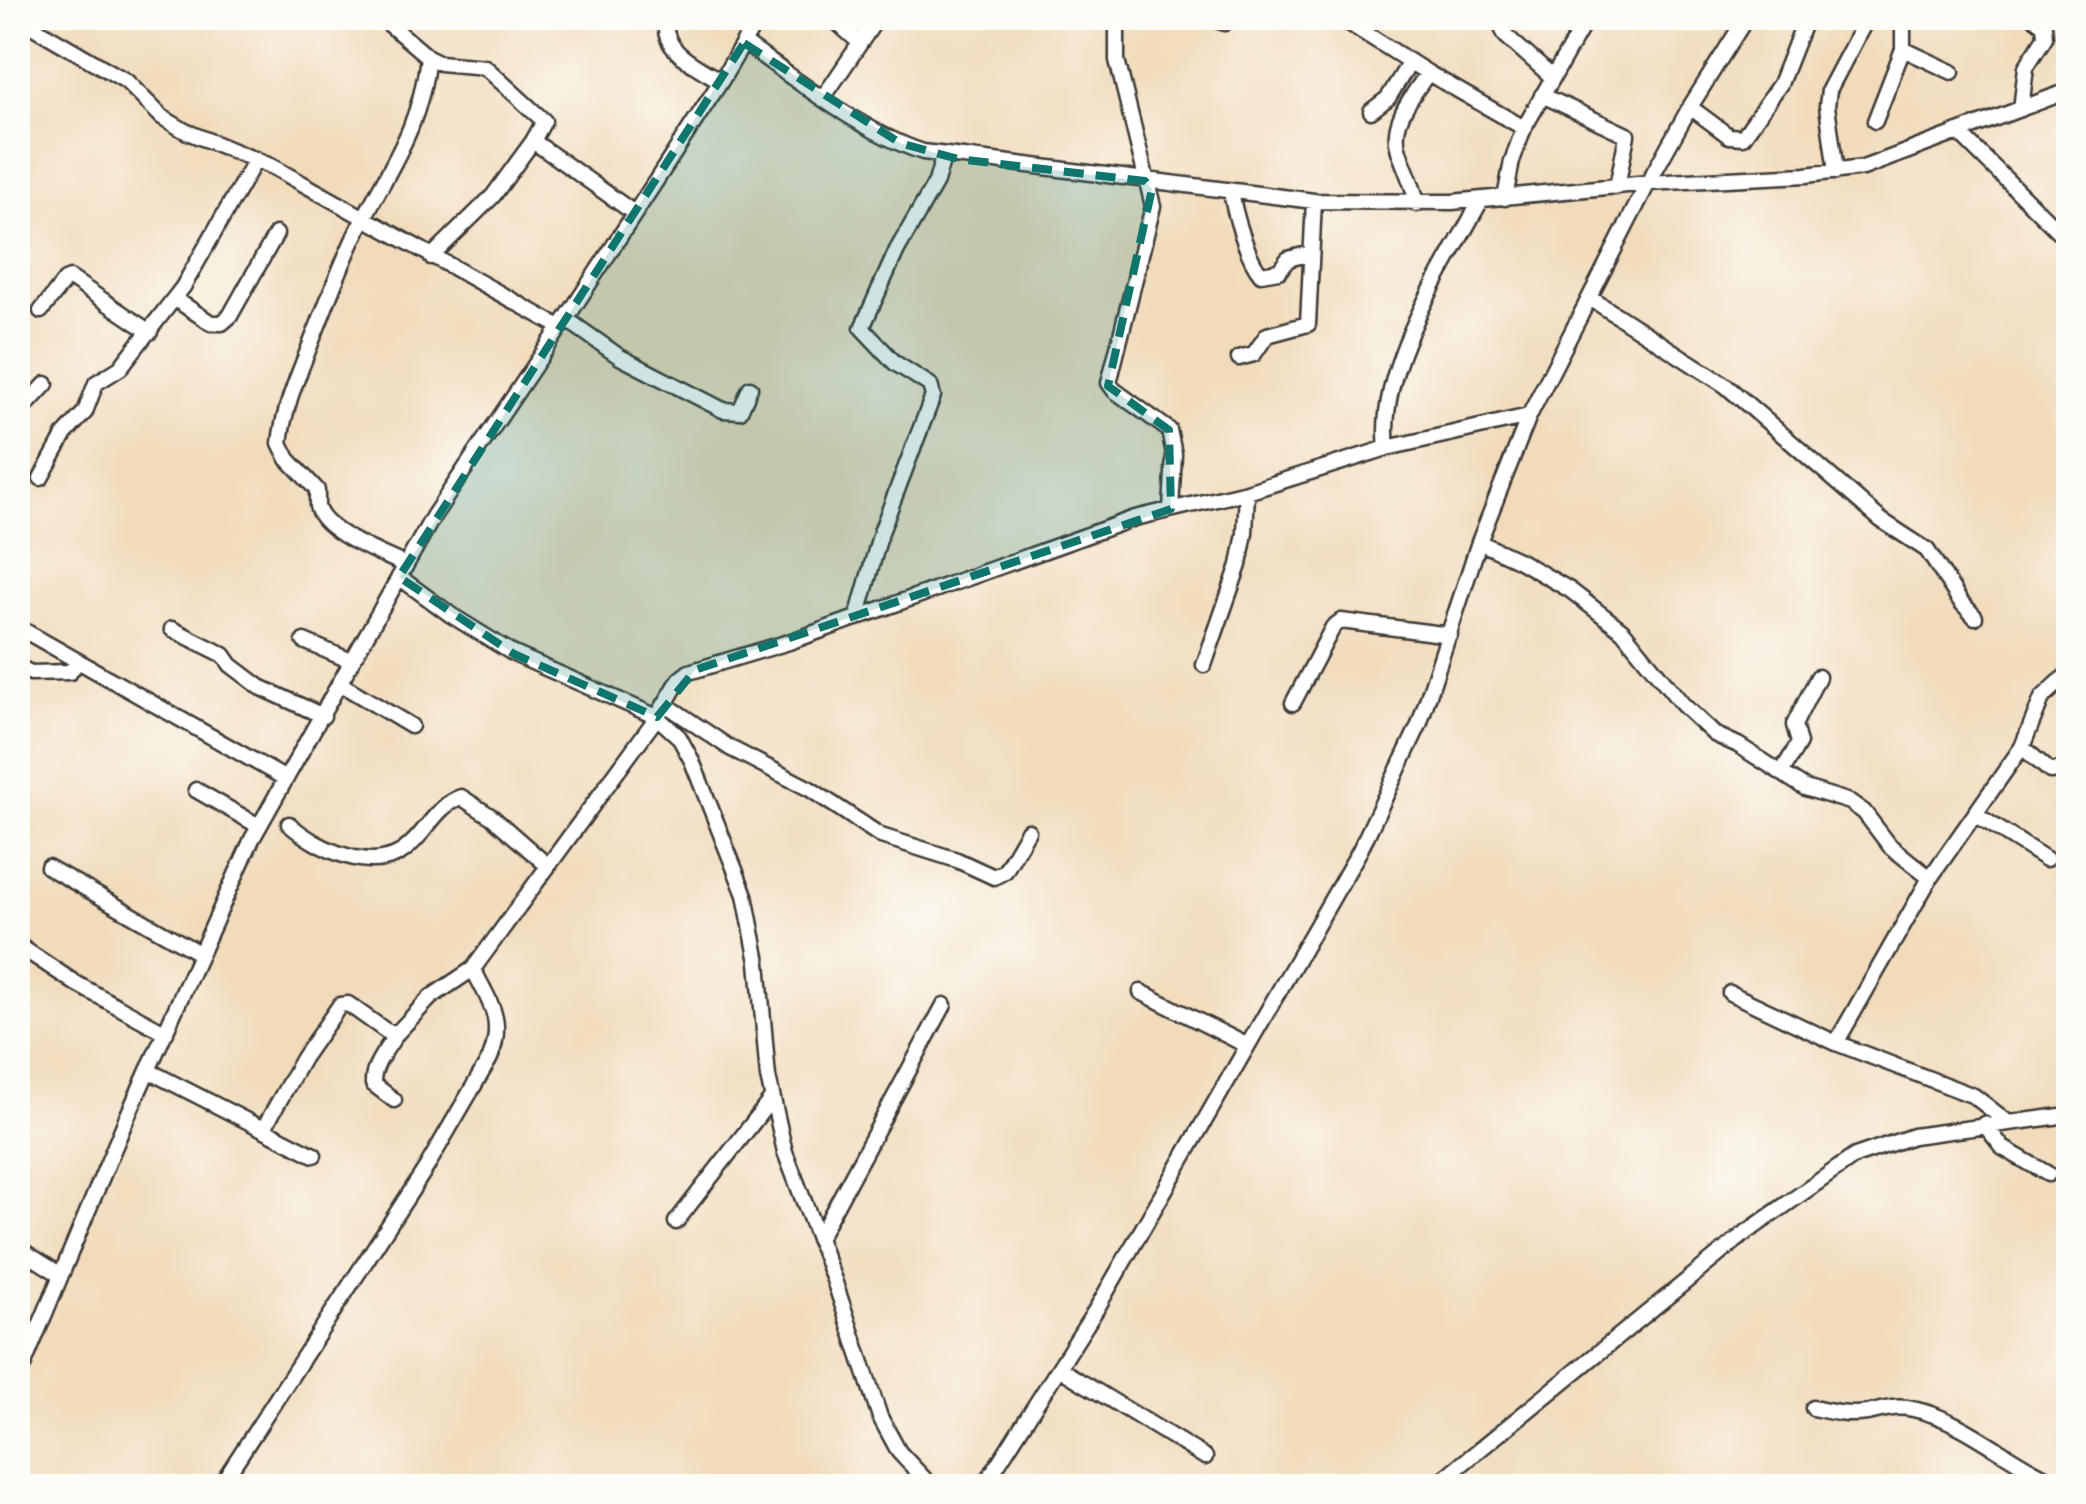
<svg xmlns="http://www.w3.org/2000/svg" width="2086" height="1504" font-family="'Gentium Book Plus',serif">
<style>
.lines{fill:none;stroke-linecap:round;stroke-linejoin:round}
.minor-casing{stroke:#3c3934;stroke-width:19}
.minor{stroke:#fff;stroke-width:14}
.marked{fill:#0f766e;fill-opacity:0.2;stroke:#0f766e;stroke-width:8;stroke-dasharray:20 12;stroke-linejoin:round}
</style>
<rect width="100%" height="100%" fill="#fdfcf7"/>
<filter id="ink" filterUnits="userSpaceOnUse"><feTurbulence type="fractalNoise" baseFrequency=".01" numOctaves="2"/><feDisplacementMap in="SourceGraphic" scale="20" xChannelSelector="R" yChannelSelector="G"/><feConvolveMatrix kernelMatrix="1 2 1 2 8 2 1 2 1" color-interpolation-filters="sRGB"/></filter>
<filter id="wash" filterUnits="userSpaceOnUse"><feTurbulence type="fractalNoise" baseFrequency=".0048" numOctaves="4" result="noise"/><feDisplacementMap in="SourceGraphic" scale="40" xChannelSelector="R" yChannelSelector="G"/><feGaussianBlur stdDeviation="2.25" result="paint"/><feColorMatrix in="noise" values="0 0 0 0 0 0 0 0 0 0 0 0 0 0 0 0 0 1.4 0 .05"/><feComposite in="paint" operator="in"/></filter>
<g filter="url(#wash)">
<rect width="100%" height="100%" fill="#f1dbbb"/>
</g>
<g filter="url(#ink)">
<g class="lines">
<defs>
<path id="minor" d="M18,18L126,81L162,117L185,131L273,167L560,327
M382,18L428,57L440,63L485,67L544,121L533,141L493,196L431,257
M667,18C658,50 698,67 721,81
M832,18L860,43
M1117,18V60L1153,206L1109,383L1114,390L1169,430L1174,454L1171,509
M1211,18L1224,23
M1341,18L1428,73L1524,128L1512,161L1505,198
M1504,21L1502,28L1506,36L1552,77
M744,43C798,81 860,131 923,152L1314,201L1452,202L1648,183L1806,175L1863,168L2068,91
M1903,49L1952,72
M1542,95L1627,135L1617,187
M823,98L873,24
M1690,107L1729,136L1743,137L1780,84L1806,18
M2021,109L2026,67L2045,37L2044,25L2035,18
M1371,111L1388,98L1410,62
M1875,121L1903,49V18
M1524,128L1587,18
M1958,132L2068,241
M533,141L634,213
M1836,172L1827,106L1829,90L1867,18
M1231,191C1234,212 1247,258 1261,274L1279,271L1288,259L1311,253
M1417,204C1414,185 1405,170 1399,151C1389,123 1413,95 1428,73
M1590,298L1725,385L1881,520L1927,550L1961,602L1975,617
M175,299L211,323H222L230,316L276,234
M41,311L65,280L70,278L150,332
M566,319L620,357L723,410L740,411L750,388
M1239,358L1254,354L1267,335L1308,324L1314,201
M18,414L46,384
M1387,448C1377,366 1444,270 1481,200
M41,478L65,434L85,412L96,383L120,368L183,287L256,159
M1479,542L1520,561L1570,590L1623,631L1683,705L1714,734L1738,745L1805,788L1850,802L1864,812L1890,846L1930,878L1836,1043L1974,1096L2006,1121
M405,565C383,554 322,532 317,506C317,506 317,491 317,490L288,459L280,443C284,405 301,369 315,333C330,295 344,256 363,220C394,160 420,127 428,57
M399,577L451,615L514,654L657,717L679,737L692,761L745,895L758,962L768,1077L785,1152L834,1280L880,1417L899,1452L931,1486
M857,618L881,532L933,396L930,385L895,363L862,328L897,250L936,182L943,157
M18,627L286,779
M172,629L224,655L231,665L260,687L323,716
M304,641L351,661
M1204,665L1239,565L1245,533L1247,492
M18,667L31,673L70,672L77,662
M339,683L411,726
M1293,703L1333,627L1341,621L1450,635
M665,704L730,748L810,789L881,836L957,860L994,877L1005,871L1028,831
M2022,747L2050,771L2068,769
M1781,773L1799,743L1794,725L1818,677
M196,790L259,826
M1975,814L2046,859
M289,824C317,849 377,878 410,845C427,830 439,804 461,797L492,817L548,866
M48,867L199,953
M1930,878L2022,747L2042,698L2068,674
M18,945L75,983L166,1033
M1141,992L1246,1045
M1730,993L1836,1043
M149,1071L314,1155
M394,1100L373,1084C372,1065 387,1049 397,1033
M1984,1124L2003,1148L2048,1174
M264,1128L303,1058L340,1005L348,1004L386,1031L397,1033L431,997L473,969L657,717L680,679L689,672L789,642L1135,518L1247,492L1387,448L1529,416
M676,1222L772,1098
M818,1239L944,1005
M18,1248L61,1275
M1060,1369L1205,1457
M18,1378L127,1117L252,839L434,515L566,319L721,81L758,18
M1813,1408C1831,1412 1848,1416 1867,1413C1883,1410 1896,1405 1913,1409C1970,1421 2012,1467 2067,1486
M220,1486L426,1168L490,1058C505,1020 490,1003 473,969
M984,1486L1097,1308L1360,850L1419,725L1479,542L1529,416L1648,183L1690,107L1746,18
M1435,1486L1744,1234L1855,1156L1913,1136L2068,1115"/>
</defs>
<use href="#minor" class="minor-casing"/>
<use href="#minor" class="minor"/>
</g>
</g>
<path class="marked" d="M744,43L900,143L958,159L1145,181L1152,189L1108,386L1169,430L1171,509L695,670L657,717L514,654L399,577Z"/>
<rect width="2086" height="1504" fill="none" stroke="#fdfcf7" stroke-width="60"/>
</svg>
